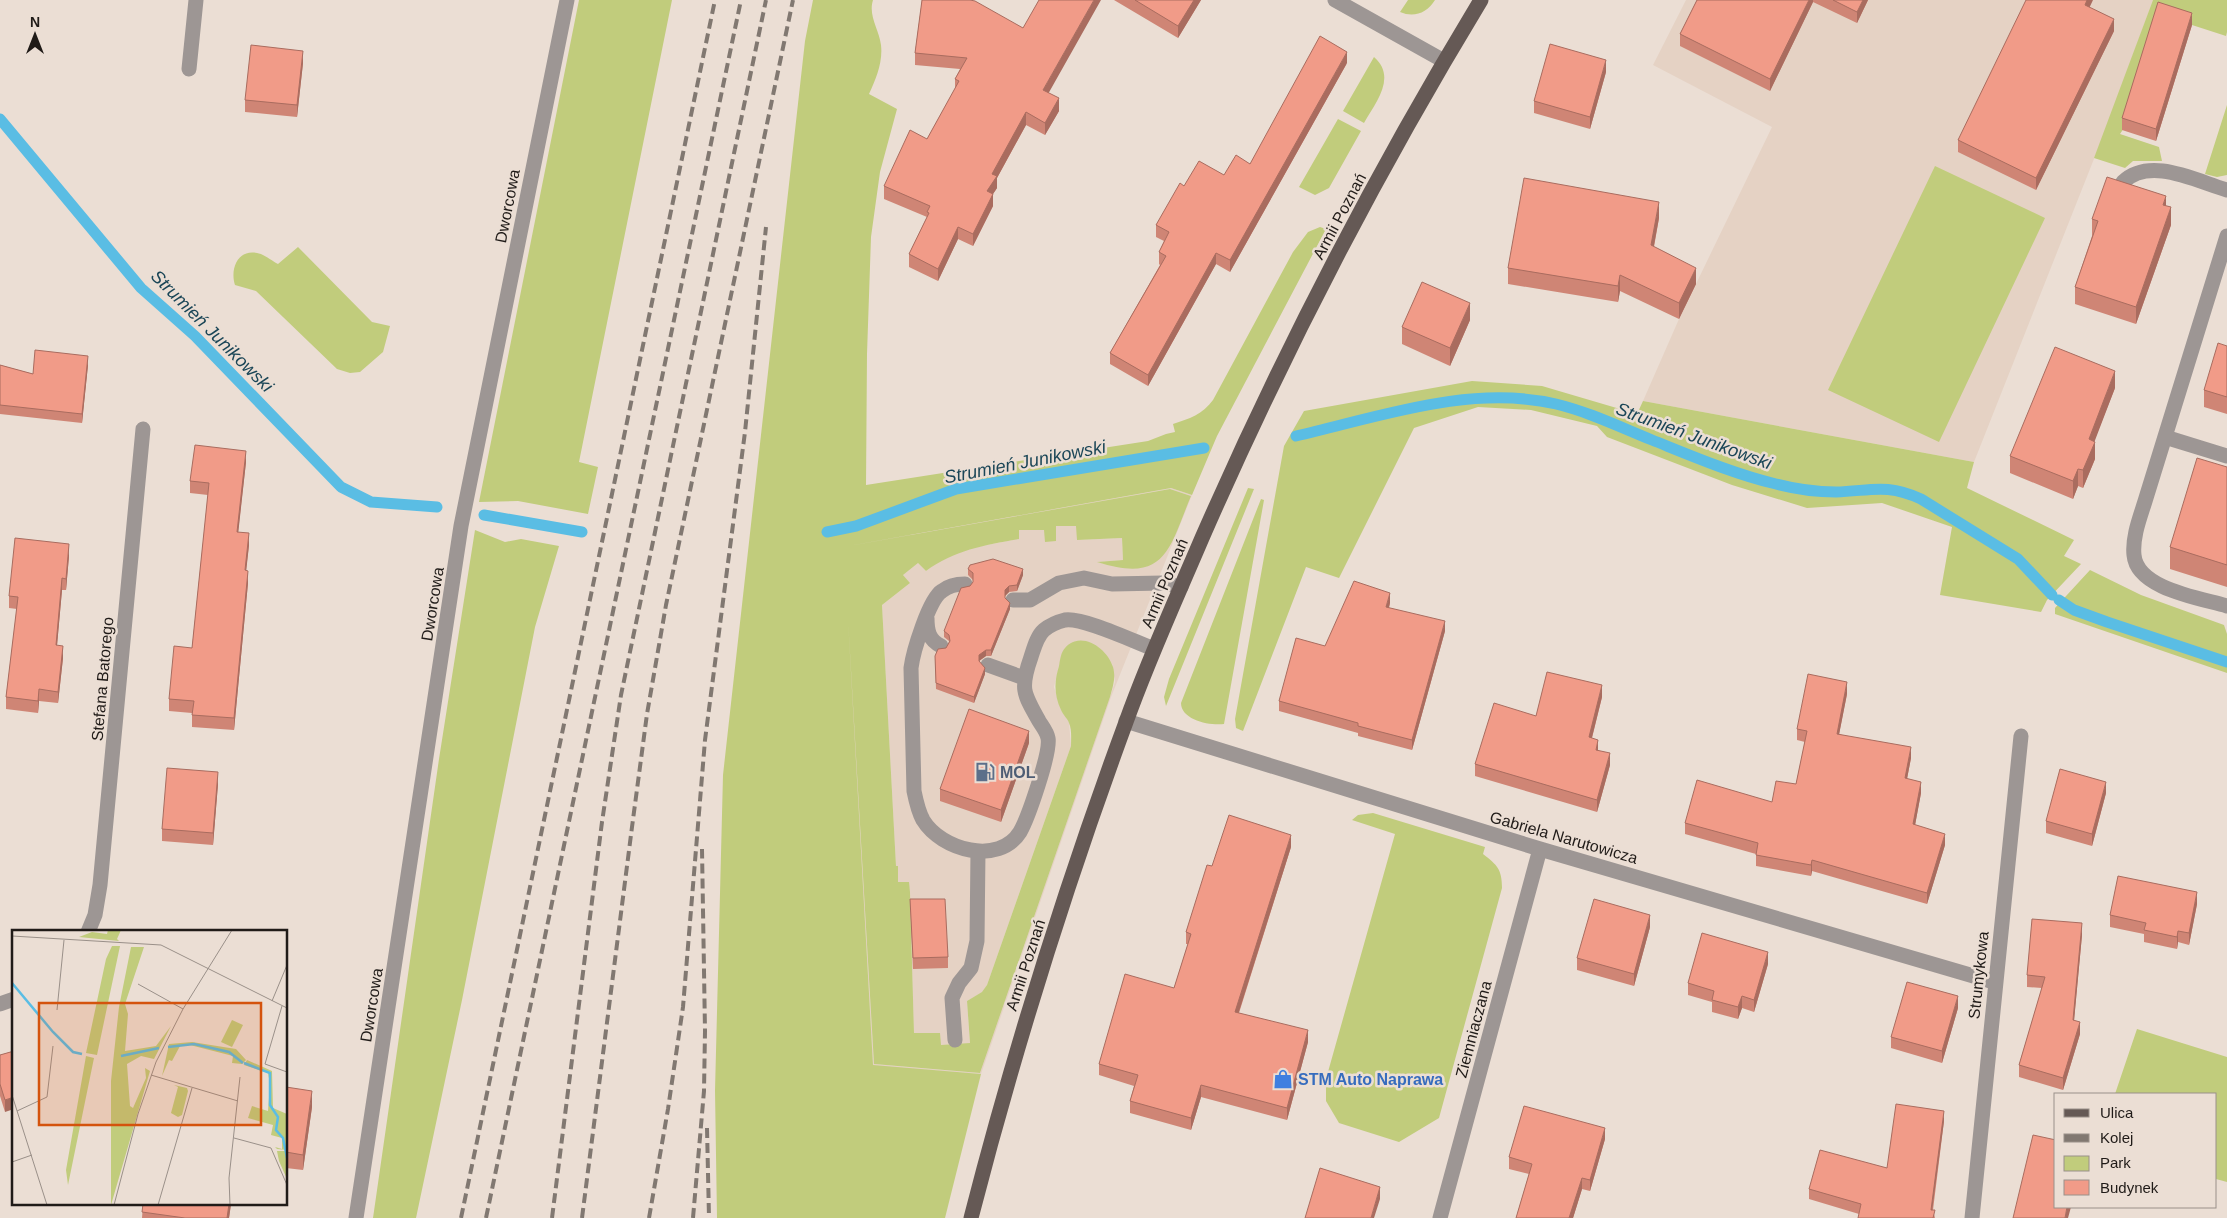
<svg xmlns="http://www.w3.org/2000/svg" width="2227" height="1218" font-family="Helvetica,sans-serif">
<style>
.built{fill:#e5d2c4;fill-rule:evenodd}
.green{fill:#c1cc7c}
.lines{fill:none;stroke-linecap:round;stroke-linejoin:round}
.stream{stroke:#5abde4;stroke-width:11}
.minor{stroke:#9d9694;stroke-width:15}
.major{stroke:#655955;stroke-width:15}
.rail{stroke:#817871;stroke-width:4;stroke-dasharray:10 5;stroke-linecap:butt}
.wall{fill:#cf8575}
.shaded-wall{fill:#a96c5f}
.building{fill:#f19b88;stroke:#a96c5f}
.labels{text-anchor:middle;stroke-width:5;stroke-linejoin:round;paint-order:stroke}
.street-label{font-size:16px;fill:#201b18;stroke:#ebded4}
.service-label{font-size:16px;font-weight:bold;fill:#4e5e75;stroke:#ebded4;text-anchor:start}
.shop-label{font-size:16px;font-weight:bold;fill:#366cbe;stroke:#ebded4;text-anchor:start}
.water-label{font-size:18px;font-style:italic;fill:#1b4657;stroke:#ebded4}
.inset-river{fill:none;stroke:#5abde4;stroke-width:2.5}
.inset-road{fill:none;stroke:#9a9089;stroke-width:1}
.view{fill:#d4530d;fill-opacity:0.15;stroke:#d4530d;stroke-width:2.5}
.inset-edge{fill:none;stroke:#201b18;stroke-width:2.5}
</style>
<rect width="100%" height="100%" fill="#ebded4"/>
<path class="built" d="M1686,0H2153L2107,126L1974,462L1643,401L1679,319L1772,127L1653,65Z
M1171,488L1192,495L1111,697L981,1074L873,1066L843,547ZM1170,489L1191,496L1127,568L1098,562L1123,560L1122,538L1077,540V526H1056V541L1044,530H1018V539L966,549L940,560L926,571L918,563L903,575L910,583L882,605L896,866L898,867V882H908L910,892L914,1034L940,1045L970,1044L967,1001L983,992L987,985L1071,746L1069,722L1061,710L1054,687L1062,654L1066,647L1079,640L1112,664L1115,682L980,1073L874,1064L844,548Z"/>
<path class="green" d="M579,0H672L579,462L598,467L588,514L518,501L479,502Z
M813,0H873C868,16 879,29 881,45C883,62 876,79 869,94L897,109L880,172L871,237L867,354L866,485L1148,441L1166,434L1175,432L1173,424C1189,419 1203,414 1213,400L1293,252L1308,232L1320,227L1326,229L1217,436L1192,495L1171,488L843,547L1170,489L1191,496C1169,549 1166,584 1097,562L1123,560L1122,538L1077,540L1076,526H1056V541L1045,542L1044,530H1019V539C985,545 954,550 926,571L918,563L903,575L910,583L882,605L896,866H898V882H909L910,892L914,1033H940L941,1045L970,1043L967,1001L982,992L987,985L1071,746C1071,739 1072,730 1069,723C1068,719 1063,715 1061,710C1054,695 1054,682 1059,666C1060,660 1061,652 1065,648C1081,630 1107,648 1113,667C1116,678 1113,686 1110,697L980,1073L874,1064L848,619L873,1065L981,1074L945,1218H717L715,1091L723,775L805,41Z
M1408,0H1435C1427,13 1414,18 1400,12Z
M2153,0H2227V32L2226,36L2192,25L2120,134L2159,147L2162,161H2133L2125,168L2094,158Z
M1374,57C1397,77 1376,102 1364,123L1343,111Z
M2227,105V175L2217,177L2205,174Z
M1338,119L1361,131L1329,188L1315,195L1299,187Z
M1935,166L2045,218L1939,442L1828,390Z
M298,247L372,322L390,326L383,352L360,372L350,373L337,369L256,291L235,285C230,270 237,249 257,253C264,254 272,261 278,264Z
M1472,381L1542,386L1637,414L1643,401L1974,462L1967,488L2074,540L2064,556L2081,564L2047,600L2041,612L1940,595L1952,527L1882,503L1807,508L1732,485L1607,437L1597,426L1531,410L1478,407L1414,428L1339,578L1306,567L1243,731L1236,728L1235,719L1284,446L1304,411Z
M1248,488L1254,489L1166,706L1164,697L1169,679Z
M1261,499L1264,500L1224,724C1210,726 1181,720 1181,703Z
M475,530L505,542L521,539L559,546L535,627L462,1000L416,1218H373L439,759Z
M2090,570L2141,595L2224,625L2227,634V673L2055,614V608Z
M1373,813L1485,847L1483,854C1497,865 1502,869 1502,888L1439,1118L1399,1142L1339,1123L1326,1101V1079L1395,834L1352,820L1358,815Z
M2137,1029L2227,1057V1182L2216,1179V1094H2115Z"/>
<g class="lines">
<path class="stream" d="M0,119L141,288L195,336L341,487L371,502L437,507
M1296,436C1379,417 1470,384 1556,404C1589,412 1620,427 1652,440C1692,456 1734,474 1776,484C1795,489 1816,492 1836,492C1871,491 1886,483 1921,499L2018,559L2052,595
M484,515L582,532
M827,532L856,526L956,489L1204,448
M2059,600L2074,610L2107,622L2227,662"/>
<path class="minor" d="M1335,0L1444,61
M189,69L196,0
M2123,182C2150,156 2196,181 2227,190
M2227,236L2146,498C2141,515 2132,536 2134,555C2137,589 2200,598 2227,606
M2165,437L2227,456
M965,584C957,584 948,586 942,591C929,599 913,652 911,668L914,791C916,801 918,811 923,820C941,850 999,866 1020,832C1028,818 1051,752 1048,738C1047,732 1042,726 1039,721C1023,693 1020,688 1031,657C1034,648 1037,636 1044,630C1050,625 1057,622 1065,620C1083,617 1135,642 1154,649
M1013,600H1030L1059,583L1084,578L1112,584L1163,583L1181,587
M927,618C927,631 929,640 941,646
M988,665L1024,678
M1126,721L1540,849L1994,982
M88,932L95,915L100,885L143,429
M0,1004L14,999
M955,1040L952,998L959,983L971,968L977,941L978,851
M356,1218L461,526L567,0
M1440,1218L1540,849
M1972,1218L2021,736"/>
<path class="major" d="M971,1218C1014,1051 1066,885 1126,722C1148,660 1176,599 1202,538C1283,353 1376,173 1481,0"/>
<path class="rail" d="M707,1128L709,1218
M461,1218L715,0
M486,1218L741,0
M552,1218L602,822L621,695L766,0
M582,1218L632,827L647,714L666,605L793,0
M649,1218L668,1109L683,1007L705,740L745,432L766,227
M693,1218L704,1091L705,1031L702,849"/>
</g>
<path class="wall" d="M922,0L1048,93L1059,111L1045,135L1026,125L997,178V188L993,194V206L973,246L958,239L938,281L909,267V254L927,217L884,199V186L927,139L955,89V79L960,69L915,65V53Z
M1114,0H1201L1178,38Z
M1697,0H1868L1857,23L1813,2L1770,91L1680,46V34Z
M2089,7L2114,31L2036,190L1958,152V140Z
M2192,25L2156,141L2122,130V118Z
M303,63L297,117L245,112V100Z
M1347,63L1230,272L1216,264L1148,386L1110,364V353L1160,265L1159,264V252L1164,241L1156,237V225L1184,186L1224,175L1250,164Z
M1606,72L1590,129L1534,113V101Z
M2166,206L2171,225L2136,324L2075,304V287L2092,236V219Z
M1659,218L1654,247L1696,284L1679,319L1620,291L1618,302L1508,284V268Z
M1470,320L1450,366L1402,344V327Z
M2227,346V414L2204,407V390Z
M0,365L33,374L88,365L82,423L0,414Z
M2115,388L2094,441L2095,459L2083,488L2078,486L2073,499L2010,473V456Z
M246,462L238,532L249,545L246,570L248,583L234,730L192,727V713L169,711V699L192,648L208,495L190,493V481Z
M2227,467V587L2170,569V547Z
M69,556L66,590H62L57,645L63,658L58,703L39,701L38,713L6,709V697L17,609L9,608V596Z
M968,569L1023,575L1017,591L1009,592L1005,596V598L1010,609L991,656H986L979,661L985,674L974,703L936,689L935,656L946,648L949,642V641L944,637V631L970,586L973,582V580L968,575Z
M1390,603L1389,608L1445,631L1412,750L1358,736V733L1279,711V701L1325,646Z
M1847,694L1839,734L1911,758L1907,779L1921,793L1915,825L1945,845L1927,904L1812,871L1811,876L1756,866V854L1685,834V823L1772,802L1796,784L1805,742L1797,740V729Z
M1602,697L1592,738L1598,750L1610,765L1597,812L1475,776V764L1536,716Z
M1029,743L1001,822L940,801V789Z
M218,784L213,845L162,841V829Z
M2106,793L2092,846L2046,833V821Z
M1291,847L1239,1013L1308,1042L1287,1120L1201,1097L1191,1130L1130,1113V1101L1134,1086L1099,1075V1064L1174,988L1188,944H1186V932L1212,866Z
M910,899L948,957V968L913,969Z
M2197,904L2189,945L2178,942L2177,949L2144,942V934L2110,927V915Z
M1650,927L1634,986L1577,970V958Z
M2082,935L2074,1020L2080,1034L2063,1090L2019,1077V1065L2042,988L2027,987V975Z
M1768,964L1754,1012L1742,1008L1738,1019L1712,1012V1002L1688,995V983Z
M1958,1008L1942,1063L1891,1048V1037Z
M14,1051L5,1112L0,1096V1055Z
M286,1087L312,1107L303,1170L286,1168Z
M1944,1121L1933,1210L1935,1218L1859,1214L1809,1199V1189L1887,1168Z
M1605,1139L1590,1191L1582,1189L1573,1218H1516L1529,1174L1509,1169V1157Z
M143,1204H231L229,1218H142Z"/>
<path class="shaded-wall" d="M1094,0H1101L1043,103V90Z
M1194,0H1201L1178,38V26Z
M1809,0H1813V2L1770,91V79Z
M1863,0H1868L1857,23V12Z
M2087,0H2093L2085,17V5Z
M2192,13V25L2156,141V129Z
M2114,19V31L2036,190V178Z
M303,51V63L297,117V105Z
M1347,52V63L1230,272V260Z
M1606,60V72L1590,129V117Z
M1059,98V111L1045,135V123Z
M1026,112V125L997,178V188L993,194V206L973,246V234L992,174Z
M2166,196V214L2163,205Z
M1659,202V218L1651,261V245Z
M2171,207V225L2136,324V307Z
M958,227V239L938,281V269Z
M1216,253V264L1148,386V375Z
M1696,268V284L1679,319V303Z
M1620,275V291L1618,302V286Z
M1470,303V320L1450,366V348Z
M88,356V365L82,423V414Z
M2115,371V388L2089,456V439Z
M2095,442V459L2083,488V470Z
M246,451V462L237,544V532Z
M2078,469V486L2073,499V481Z
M249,533V545L245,582V570Z
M69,544V556L66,590V579Z
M1023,569V575L1017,591V585Z
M248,571V583L234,730V718Z
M62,578V590L56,657V645Z
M1009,586V592L1005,596V590Z
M1390,593V603L1386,617V607Z
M1010,603V609L991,656V650Z
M1445,621V631L1412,750V740Z
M63,646V658L58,703V692Z
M986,650V656L979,661V667V655Z
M985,668V674L974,703V697Z
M1847,682V694L1837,745V734Z
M1602,685V697L1589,749V737Z
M39,689V701L38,713V701Z
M1029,731V743L1001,822V810Z
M1598,740V752L1596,750Z
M1911,747V758L1905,789V778Z
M1610,753V765L1597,812V800Z
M218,772V784L213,845V833Z
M1921,782V793L1913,836V824Z
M2106,782V793L2092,846V834Z
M1945,834V845L1927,904V893Z
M1291,835V847L1235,1024V1012Z
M1812,860V871L1811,876V865Z
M2197,892V904L2189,945V933Z
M1650,915V927L1634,986V974Z
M2082,923V935L2073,1032V1020Z
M2178,931V942L2177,949V937Z
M1768,952V964L1754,1012V1000Z
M1742,996V1008L1738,1019V1007Z
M1958,996V1008L1942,1063V1051Z
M2080,1022V1034L2063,1090V1078Z
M1308,1030V1042L1287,1120V1108Z
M1201,1085V1097L1191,1130V1118Z
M312,1091V1107L303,1170V1155Z
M14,1097V1109L5,1112V1100Z
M1944,1111V1121L1931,1218V1210Z
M1605,1128V1139L1590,1191V1180Z
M1582,1178V1189L1573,1218H1569Z
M1380,1187V1199L1374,1218H1371Z
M229,1204H231L229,1218H227Z
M2067,1207H2071L2068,1218H2065Z"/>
<path class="building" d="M922,0H970L975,1L1023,28L1039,0H1094L1043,90L1059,98L1045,123L1026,112L992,174L997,176L987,191L993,194L973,234L958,227L938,269L909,254L929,213L927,212L930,206L884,186L910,130L927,139L959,81L955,79L967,58L915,53Z
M1135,0H1194L1178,26Z
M1697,0H1809L1770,79L1680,34Z
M1833,0H1863L1857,12Z
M2026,0H2087L2085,5L2114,19L2036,178L1958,140Z
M2158,2L2192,13L2156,129L2122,118Z
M1320,36L1347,52L1230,260L1216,253L1148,375L1110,353L1166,256L1159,252L1169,232L1156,225L1180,183L1184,186L1199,161L1224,175L1236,155L1250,164Z
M1550,44L1606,60L1590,117L1534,101Z
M251,45L303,51L297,105L245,100Z
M2107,177L2166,196L2163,205L2171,207L2136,307L2075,287L2098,221L2092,219Z
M1524,178L1659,202L1651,245L1696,268L1679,303L1620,275L1618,286L1508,268Z
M1422,282L1470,303L1450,348L1402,327Z
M2218,343L2227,346V397L2204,390Z
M2055,347L2115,371L2089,439L2095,442L2083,470L2078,469L2073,481L2010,456Z
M35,350L88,356L82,414L0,405V365L33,374Z
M195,445L246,451L237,532L249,533L245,570L248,571L234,718L192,715L194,701L169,699L174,646L192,648L209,483L190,481Z
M2197,458L2227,467V565L2170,547Z
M15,538L69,544L66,579L62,578L56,645L63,646L58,692L39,689L38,701L6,697L18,597L9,596Z
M993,559L1023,569L1017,585L1009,586L1005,590V598L1010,603L991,650H986L979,655V661L985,668L974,697L936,683L935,656L938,649L946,648L950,641L949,635L944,631L961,588L970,586L973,582V573L968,569L970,565Z
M1354,581L1390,593L1386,607L1445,621L1412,740L1358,726V723L1279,701L1296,638L1325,646Z
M1547,672L1602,685L1589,737L1598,740L1596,750L1610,753L1597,800L1475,764L1494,703L1536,716Z
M1808,674L1847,682L1837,734L1911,747L1905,778L1921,782L1913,824L1945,834L1927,893L1812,860L1811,865L1756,855L1758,843L1685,823L1697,780L1772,802L1776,781L1796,784L1807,731L1797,729Z
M969,709L1029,731L1001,810L940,789Z
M167,768L218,772L213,833L162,829Z
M2060,769L2106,782L2092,834L2046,821Z
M1229,815L1291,835L1235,1012L1308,1030L1287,1108L1201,1085L1191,1118L1130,1101L1138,1075L1099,1064L1125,974L1174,988L1191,934L1186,932L1207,865L1212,866Z
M2118,876L2197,892L2189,933L2178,931L2177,937L2144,930L2146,923L2110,915Z
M910,899H945L948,957L913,958Z
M1594,899L1650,915L1634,974L1577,958Z
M2032,919L2082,923L2073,1020L2080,1022L2063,1078L2019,1065L2045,977L2027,975Z
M1702,933L1768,952L1754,1000L1742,996L1738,1007L1712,1000L1714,991L1688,983Z
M1907,982L1958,996L1942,1051L1891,1037Z
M14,1051V1097L5,1100L0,1084V1055Z
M286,1087L312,1091L303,1155L286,1152Z
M1896,1104L1944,1111L1931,1210H1935L1933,1218H1858L1861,1204L1809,1189L1820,1150L1887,1168Z
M1524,1106L1605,1128L1590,1180L1582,1178L1569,1218H1516L1532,1164L1509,1157Z
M2033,1135L2056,1140V1207H2067L2065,1218H2013Z
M1320,1168L1380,1187L1371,1218H1305Z
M143,1204H229L227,1218H185L142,1212Z"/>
<defs>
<symbol id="fuel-bare" viewBox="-9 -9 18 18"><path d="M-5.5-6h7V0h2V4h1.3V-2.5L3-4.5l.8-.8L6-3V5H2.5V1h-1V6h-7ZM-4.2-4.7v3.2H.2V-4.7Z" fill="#5c6f8a" stroke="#ebded4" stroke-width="2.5" paint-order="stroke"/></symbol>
<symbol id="shop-bare" viewBox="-9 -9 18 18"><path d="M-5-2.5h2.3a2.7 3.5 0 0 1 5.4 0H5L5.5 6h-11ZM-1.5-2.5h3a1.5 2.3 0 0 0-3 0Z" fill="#3f7fe0" stroke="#ebded4" stroke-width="2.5" paint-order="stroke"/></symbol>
</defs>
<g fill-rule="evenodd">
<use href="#fuel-bare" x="971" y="758" width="28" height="28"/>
<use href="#shop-bare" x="1269" y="1065" width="28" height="28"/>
</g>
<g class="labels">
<g class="street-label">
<text transform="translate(507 206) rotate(-79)" y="6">Dworcowa</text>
<text transform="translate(1339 216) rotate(-62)" y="6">Armii Poznań</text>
<text transform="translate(1164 583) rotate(-67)" y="6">Armii Poznań</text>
<text transform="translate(432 604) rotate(-81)" y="6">Dworcowa</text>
<text transform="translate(102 679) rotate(-85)" y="6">Stefana Batorego</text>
<text transform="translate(1564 837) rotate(16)" y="6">Gabriela Narutowicza</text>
<text transform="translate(1025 965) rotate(-72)" y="6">Armii Poznań</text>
<text transform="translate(1978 975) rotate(-84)" y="6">Strumykowa</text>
<text transform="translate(371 1005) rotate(-81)" y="6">Dworcowa</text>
<text transform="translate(1473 1029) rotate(-75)" y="6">Ziemniaczana</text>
</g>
<g class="service-label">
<text x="1000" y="778">MOL</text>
</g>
<g class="shop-label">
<text x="1298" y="1085">STM Auto Naprawa</text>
</g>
<g class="water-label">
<text transform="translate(212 331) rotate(45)" y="6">Strumień Junikowski</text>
<text transform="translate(1694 436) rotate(20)" y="6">Strumień Junikowski</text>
<text transform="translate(1025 462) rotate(-11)" y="6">Strumień Junikowski</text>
</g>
</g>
<g transform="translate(12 930)">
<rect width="275" height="275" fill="#ebded4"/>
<path d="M96,0H109L105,9L107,11L67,7L80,2L95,4ZM100,16H108L85,125L74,123L94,29ZM119,17H132L113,74L116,84L113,121L144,116L159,96L142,129L129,126L115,134L118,176L121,178L134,148L133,138L138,141L99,275V151L107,77ZM220,90L231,95L220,117L209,112ZM180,112L224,119L234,130L230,134L220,133L221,126L174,114L168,116L160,131L157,130L150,146L157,114ZM74,126L82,128L56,255L54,240ZM235,130L260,141L261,178L275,184V220L265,219L263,217L270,219V208L259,205L261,195L236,188L240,176L256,181L258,154L256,143L232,135ZM162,155L175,158L176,161L170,185L166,187L159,183L166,157ZM265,221H275V249L267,231Z" fill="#c1cc7c"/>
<path class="inset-river" d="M0,53L41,102L61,122L70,124M156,117L182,114L217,122L231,133M109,126L147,118M232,133L258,143V175L266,187L264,200L271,208L275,228"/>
<path class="inset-road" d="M0,6L149,15L275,78M126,54L171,79M260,71L275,35M270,76L253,134L275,142M45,80L52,10M139,145L226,171M0,165L35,275M5,181L35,167L41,116M222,208L259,218L275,255M0,232L20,225M102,275L126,184L144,132L171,79L220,0M146,275L180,158M218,275L217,248L228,147"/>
<path class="view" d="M27,73H249V195H27Z"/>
<rect width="275" height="275" class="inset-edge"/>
</g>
<rect x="2054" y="1093" width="162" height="115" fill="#ebded4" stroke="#9a9089"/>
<rect x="2064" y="1109" width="25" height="8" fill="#655955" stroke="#9a9089"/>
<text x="2100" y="1118" font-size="15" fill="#201b18">Ulica</text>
<rect x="2064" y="1134" width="25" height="8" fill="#817871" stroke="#9a9089"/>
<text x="2100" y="1143" font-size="15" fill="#201b18">Kolej</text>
<rect x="2064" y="1156" width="25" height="15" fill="#c1cc7c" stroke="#9a9089"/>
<text x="2100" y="1168" font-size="15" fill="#201b18">Park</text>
<rect x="2064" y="1180" width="25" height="15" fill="#f19b88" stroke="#9a9089"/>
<text x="2100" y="1193" font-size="15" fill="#201b18">Budynek</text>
<g transform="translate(35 35)" stroke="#ebded4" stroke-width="4" paint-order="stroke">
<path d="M0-4L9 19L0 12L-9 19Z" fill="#201b18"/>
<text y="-8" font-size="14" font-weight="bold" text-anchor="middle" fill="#201b18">N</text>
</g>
</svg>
